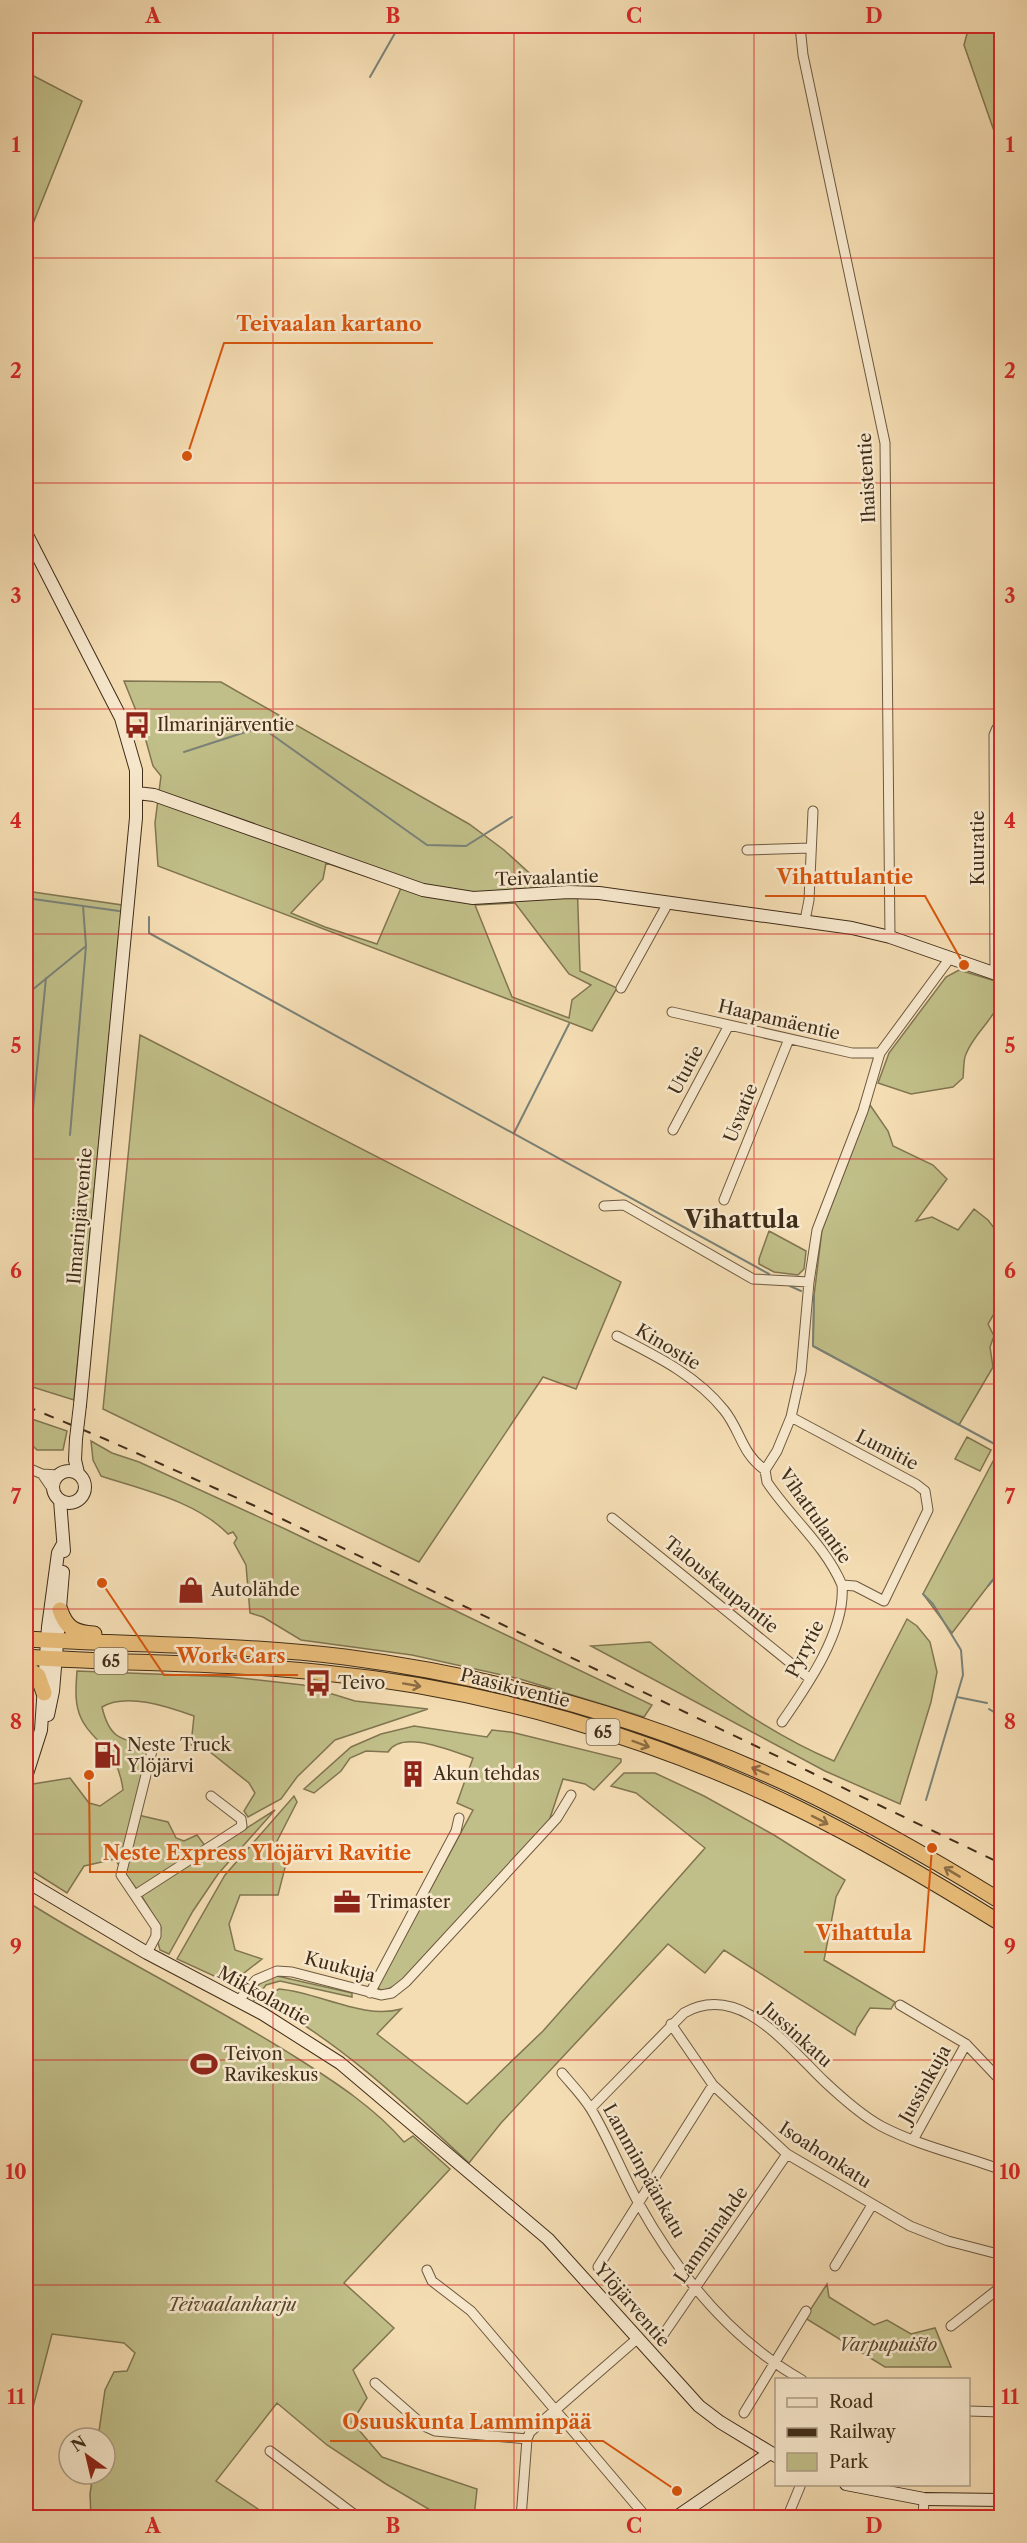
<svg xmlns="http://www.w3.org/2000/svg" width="1027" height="2543" font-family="'Libre Caslon Text',serif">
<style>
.green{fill:#c1bf89;stroke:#807651;stroke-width:1.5;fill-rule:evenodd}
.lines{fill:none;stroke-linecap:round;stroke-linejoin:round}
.stream{stroke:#7a8278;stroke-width:2}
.minor-casing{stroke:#6d5940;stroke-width:11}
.secondary-casing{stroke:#402d19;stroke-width:14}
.trunk-casing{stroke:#402d19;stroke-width:17}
.minor{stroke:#f8e9ce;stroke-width:9}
.secondary{stroke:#f8e9ce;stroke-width:12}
.trunk{stroke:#eabe7a;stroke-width:15}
.rail{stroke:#402d19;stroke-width:2;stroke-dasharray:10 10;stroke-linecap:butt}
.secondary-bridge-casing{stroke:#402d19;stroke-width:14;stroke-linecap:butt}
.secondary-bridge{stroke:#f8e9ce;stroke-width:12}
.oneway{stroke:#8c6e45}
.grid{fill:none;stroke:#d62828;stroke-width:1.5;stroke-opacity:0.55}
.labels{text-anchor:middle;stroke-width:5;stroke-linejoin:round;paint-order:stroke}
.shield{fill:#f8e9ce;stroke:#77654f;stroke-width:1.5}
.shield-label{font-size:16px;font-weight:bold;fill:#402d19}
.street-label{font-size:18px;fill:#402d19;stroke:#f8e9ce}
.poi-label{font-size:18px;fill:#402d19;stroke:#f8e9ce;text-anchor:start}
.park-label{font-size:18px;font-style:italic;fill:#5a4a2f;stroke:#f8e9ce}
.district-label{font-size:24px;font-weight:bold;fill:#402d19;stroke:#f8e9ce}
.leader{fill:none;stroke:#d7550d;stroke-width:2}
.callout-dot{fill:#d7550d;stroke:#f8e9ce;stroke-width:2}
.callout-label{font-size:20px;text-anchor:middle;font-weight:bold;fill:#d7550d;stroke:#f8e9ce;stroke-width:5;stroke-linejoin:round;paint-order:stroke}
.neatline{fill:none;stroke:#d62828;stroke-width:2}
.grid-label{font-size:20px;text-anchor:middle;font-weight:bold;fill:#d62828}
</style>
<rect width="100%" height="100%" fill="#f5ddb3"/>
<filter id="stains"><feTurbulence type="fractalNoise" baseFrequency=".00333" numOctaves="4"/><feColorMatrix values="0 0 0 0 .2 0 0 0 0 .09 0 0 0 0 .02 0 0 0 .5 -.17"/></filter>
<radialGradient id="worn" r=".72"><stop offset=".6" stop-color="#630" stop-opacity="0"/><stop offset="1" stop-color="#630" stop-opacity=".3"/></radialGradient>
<path class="green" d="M969,26H1001V151L964,45Z
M26,72L82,101L26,241Z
M124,681L221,682L469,824L504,850L536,879L577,878L580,971L617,988L592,1031L158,866L155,823L161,776L153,766L141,723ZM326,863L401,888L377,944L325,927L291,913L323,879ZM515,903L569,974L591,985L572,1000L569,1018L512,997L475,905Z
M26,891L122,905L74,1400L26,1385Z
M959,970L1002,983C1002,1017 977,1027 966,1054C963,1060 964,1070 963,1078L953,1087L911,1094L878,1083L889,1053L946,977Z
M140,1035L621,1282L576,1389L543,1377L419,1562L103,1409Z
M870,1105L888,1131L893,1146L933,1165L947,1179L916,1221L932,1217L958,1230L974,1209L988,1220L1001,1237V1305H999L988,1324L994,1336L990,1347L993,1367L959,1425L813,1346L814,1296L822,1230Z
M769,1231L806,1251L804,1269L798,1275L774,1272L759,1264V1259Z
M26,1417L67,1431L63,1450H37L26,1439Z
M967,1437L991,1450L980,1471L955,1459Z
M91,1441L112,1453L139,1462L283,1528L652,1705L644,1717L520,1679L412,1655L301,1640L263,1617L250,1613L246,1565L234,1543L237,1538L233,1532L228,1534C196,1501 143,1490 101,1476L93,1460Z
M1000,1448L1001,1569L952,1633L923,1594Z
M907,1619L917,1626L930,1642L937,1672L931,1702L900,1804L825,1771L591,1646L650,1642C706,1687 767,1733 834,1761Z
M77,1671L231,1677L303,1685L355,1701L428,1709L335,1740L297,1777L281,1799L248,1817L244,1811L255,1793L249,1783L205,1748L191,1745L194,1716C169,1707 126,1692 102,1707C109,1737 119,1740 148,1744L149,1756L120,1867L115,1859L84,1866L67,1893L26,1867V1799L33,1784L70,1778L89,1803L100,1806L123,1790C121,1774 116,1759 104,1747C96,1738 86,1730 81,1718C74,1703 76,1687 77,1671Z
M414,1726L487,1737L492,1730L511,1732L621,1759V1762L594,1790L585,1784L563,1779L549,1821L410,1972L397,1985L383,1991L377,1988L473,1810L457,1803L473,1758C451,1751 402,1729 388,1752L366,1751L350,1758L341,1771L314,1793L304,1789L351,1747L381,1734Z
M624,1773H655L704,1796L774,1835L845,1880L836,1897L824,1960L895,2002L891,2009L870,2008L857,2028L855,2035L724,1950L705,1973L668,1944L501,2123L469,2163C405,2104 342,2044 266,2002L272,1993L279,1989C318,1992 364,2020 401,2009L377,2034L467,2104L543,2031L705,1848L636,1793L611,1786Z
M294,1796L297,1802L274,1847L289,1852L278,1895H240L229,1924L235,1950L262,1959L240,1976L225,1981L177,1959L225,1875Z
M275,1810L218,1874L193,1911L169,1954L160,1950L158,1943L161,1928L141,1895Z
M138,1815L168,1822L176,1838L184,1841L197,1835L206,1847L138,1891L124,1872Z
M26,1901C114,1957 209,2002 297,2058C335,2082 375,2108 404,2142L413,2136L450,2169L344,2283L394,2328L353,2370L367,2398L352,2422L382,2457L477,2489L474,2517H442L386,2484L327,2445L277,2403L216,2481L270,2517H91L90,2494L93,2474H105V2438H98L105,2390L114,2372L127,2371L135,2353L124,2343L52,2334L33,2407L26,2416Z
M277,1976L352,1993V1997L280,1981L266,1985L254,2001C251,1986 265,1979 277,1976Z
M827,2284L829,2297L874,2325L887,2320L911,2334L935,2328L951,2367H885L805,2318Z"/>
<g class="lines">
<path class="stream" d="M370,77L399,26
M184,752L261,727L427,845L466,846L512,817
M26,898L119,911
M149,917V933L769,1274
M26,995L86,946
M31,1129L46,978
M514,1133L569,1024
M70,1135L86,946L83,906
M790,1286L801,1291
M814,1296L813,1346L1002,1448
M988,1586L1002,1569
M923,1594L933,1604L961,1650L963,1675L926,1800
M957,1697L987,1703
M989,1709L1002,1717"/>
<defs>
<path id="minor" d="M800,26L803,55L885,443L890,937
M747,850L810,848
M805,920L809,900L813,811
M995,974L994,735L997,728L1002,726
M621,988L668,903
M672,1012L852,1053H880
M673,1130L729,1025
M724,1200L789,1039
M604,1206L624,1205L753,1279L809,1282
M617,1336C656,1356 696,1375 724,1410C741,1431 741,1453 765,1470
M791,1417L916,1484L925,1491L928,1510L884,1601L855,1586L842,1585C825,1545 791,1518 767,1482L765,1470L777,1451L791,1417L801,1372L809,1282L817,1230L863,1111L880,1053L950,958
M26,1467L42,1474L58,1475
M42,1474L53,1490
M612,1518L809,1678
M782,1722C807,1686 846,1630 842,1585
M135,1895L242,1826L241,1819L211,1796
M147,1953L156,1936V1927L121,1875L152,1751
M370,1993L456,1831L459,1818
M239,2000L256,1980L277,1971L292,1972L381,1995L392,1993L406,1982L557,1818L571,1795
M900,2005L966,2044L1002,2082
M671,2024L713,2085L787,2154L910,2226L948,2241L1002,2255
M562,2073C572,2085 583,2096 591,2109C609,2139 622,2173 639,2204C678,2274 732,2340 802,2380
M591,2108L684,2013C740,1981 788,2047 824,2081C841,2097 861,2115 881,2126C919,2146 962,2155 1002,2170
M913,2140L966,2044
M835,2266L872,2205
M598,2267L713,2085
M427,2270L432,2281L471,2311L647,2518
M951,2326L1002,2286
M663,2335L787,2154
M375,2383L424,2426L435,2431L527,2439
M968,2411L1002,2412
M744,2413L806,2311
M270,2451L359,2518
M521,2518L527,2439L530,2432L638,2338
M787,2518L801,2484
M923,2518L924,2499"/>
<path id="secondary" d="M26,533L121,718L136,770V818L80,1405
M137,793L154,795L423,890L473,898L569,892L599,893L852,928L890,937L1002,976
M76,1439L75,1460L78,1473
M53 1487a16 16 0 1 1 32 0a16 16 0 1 1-32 0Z
M60,1500L64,1551
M48,1715L53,1691L63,1572
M26,1777L41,1730L48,1627L58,1553L63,1544
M26,1881L147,1953L263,2014L340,2063L548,2239L699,2406L720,2422L776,2456
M846,2484L924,2499L1002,2500
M675,2518L770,2453"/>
<path id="trunk" d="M60,1610C66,1628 75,1633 94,1634
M26,1639C132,1645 239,1644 345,1657C490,1676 632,1715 766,1774C848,1810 926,1855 1002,1902
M26,1657C125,1664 225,1662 325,1673C488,1689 652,1737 799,1809C869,1843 936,1883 1002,1924
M26,1667L38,1676L44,1693"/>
</defs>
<use href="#minor" class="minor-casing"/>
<use href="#secondary" class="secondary-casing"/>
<use href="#trunk" class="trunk-casing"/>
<use href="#minor" class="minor"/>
<use href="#secondary" class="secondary"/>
<use href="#trunk" class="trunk"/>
<path class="rail" d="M26,1406L105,1439L255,1506L1002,1864"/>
<defs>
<path id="secondary-bridge" d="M76,1439L80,1405"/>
</defs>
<use href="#secondary-bridge" class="secondary-bridge-casing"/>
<use href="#secondary-bridge" class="secondary-bridge"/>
</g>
<defs><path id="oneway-shaft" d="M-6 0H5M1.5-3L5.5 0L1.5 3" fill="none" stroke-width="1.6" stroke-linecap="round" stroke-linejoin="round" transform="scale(1.5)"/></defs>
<g class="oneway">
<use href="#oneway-shaft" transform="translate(412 1685) rotate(10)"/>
<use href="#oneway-shaft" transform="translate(641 1744) rotate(20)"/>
<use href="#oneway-shaft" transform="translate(760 1771) rotate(-157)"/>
<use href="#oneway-shaft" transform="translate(820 1820) rotate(27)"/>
<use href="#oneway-shaft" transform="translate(952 1872) rotate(-149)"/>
</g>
<path class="grid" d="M273,26V2518M514,26V2518M754,26V2518M26,258H1002M26,483H1002M26,709H1002M26,934H1002M26,1159H1002M26,1384H1002M26,1609H1002M26,1834H1002M26,2060H1002M26,2285H1002"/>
<defs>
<symbol id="bus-bare" viewBox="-9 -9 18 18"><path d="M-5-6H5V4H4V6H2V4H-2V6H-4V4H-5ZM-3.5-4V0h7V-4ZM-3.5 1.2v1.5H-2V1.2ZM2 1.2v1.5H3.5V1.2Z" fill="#8f2418" stroke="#f8e9ce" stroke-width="2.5" paint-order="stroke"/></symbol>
<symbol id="shop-bare" viewBox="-9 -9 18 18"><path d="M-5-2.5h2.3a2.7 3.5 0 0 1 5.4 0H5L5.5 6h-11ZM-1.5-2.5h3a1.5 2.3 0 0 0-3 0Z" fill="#8f2418" stroke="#f8e9ce" stroke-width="2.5" paint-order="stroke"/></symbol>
<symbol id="fuel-bare" viewBox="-9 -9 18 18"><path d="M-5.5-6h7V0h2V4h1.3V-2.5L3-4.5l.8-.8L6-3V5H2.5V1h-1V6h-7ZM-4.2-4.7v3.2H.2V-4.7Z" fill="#8f2418" stroke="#f8e9ce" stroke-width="2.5" paint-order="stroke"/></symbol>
<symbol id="building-bare" viewBox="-9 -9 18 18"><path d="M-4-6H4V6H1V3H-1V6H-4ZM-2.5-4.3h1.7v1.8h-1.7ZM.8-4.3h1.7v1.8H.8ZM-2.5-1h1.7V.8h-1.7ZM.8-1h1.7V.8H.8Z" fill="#8f2418" stroke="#f8e9ce" stroke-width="2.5" paint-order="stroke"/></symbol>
<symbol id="office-bare" viewBox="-9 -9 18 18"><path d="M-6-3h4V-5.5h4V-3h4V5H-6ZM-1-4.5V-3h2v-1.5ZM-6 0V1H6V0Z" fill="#8f2418" stroke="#f8e9ce" stroke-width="2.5" paint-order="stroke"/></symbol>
<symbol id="stadium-bare" viewBox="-9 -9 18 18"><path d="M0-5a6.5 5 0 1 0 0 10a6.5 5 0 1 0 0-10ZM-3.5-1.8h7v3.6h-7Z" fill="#8f2418" stroke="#f8e9ce" stroke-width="2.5" paint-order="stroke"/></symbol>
</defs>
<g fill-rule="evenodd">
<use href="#bus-bare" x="118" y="706" width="38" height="38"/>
<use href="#shop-bare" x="172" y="1571" width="38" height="38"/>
<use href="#bus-bare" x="299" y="1664" width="38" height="38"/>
<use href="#fuel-bare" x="88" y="1736" width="38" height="38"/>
<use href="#building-bare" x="394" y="1755" width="38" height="38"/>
<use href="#office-bare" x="328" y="1883" width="38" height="38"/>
<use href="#stadium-bare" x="185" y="2045" width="38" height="38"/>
</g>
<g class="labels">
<g class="shield">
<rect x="94.5" y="1648" width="33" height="26" rx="4.5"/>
<rect x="586.5" y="1719" width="33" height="26" rx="4.5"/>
</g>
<g class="shield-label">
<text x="111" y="1667">65</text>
<text x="603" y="1738">65</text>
</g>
<g class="street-label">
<text transform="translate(867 478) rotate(-93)" y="6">Ihaistentie</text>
<text transform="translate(978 848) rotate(-90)" y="6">Kuuratie</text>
<text transform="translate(547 878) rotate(-2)" y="6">Teivaalantie</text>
<text transform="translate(779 1020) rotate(13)" y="6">Haapamäentie</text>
<text transform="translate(686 1070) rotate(-62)" y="6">Ututie</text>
<text transform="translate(741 1113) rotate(-68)" y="6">Usvatie</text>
<text transform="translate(80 1216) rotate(-85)" y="6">Ilmarinjärventie</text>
<text transform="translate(668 1347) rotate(31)" y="6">Kinostie</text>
<text transform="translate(887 1450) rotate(27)" y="6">Lumitie</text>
<text transform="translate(815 1516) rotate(55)" y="6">Vihattulantie</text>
<text transform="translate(721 1585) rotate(39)" y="6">Talouskaupantie</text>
<text transform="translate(805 1649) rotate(-63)" y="6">Pyrytie</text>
<text transform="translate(515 1688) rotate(14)" y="6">Paasikiventie</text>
<text transform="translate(340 1967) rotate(15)" y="6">Kuukuja</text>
<text transform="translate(264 1996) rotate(29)" y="6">Mikkolantie</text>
<text transform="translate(797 2035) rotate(42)" y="6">Jussinkatu</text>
<text transform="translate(925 2084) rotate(-61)" y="6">Jussinkuja</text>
<text transform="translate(825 2155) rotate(33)" y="6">Isoahonkatu</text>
<text transform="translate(644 2171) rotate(61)" y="6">Lamminpäänkatu</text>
<text transform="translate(711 2235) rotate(-55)" y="6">Lamminahde</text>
<text transform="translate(632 2305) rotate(49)" y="6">Ylöjärventie</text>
</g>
<g class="poi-label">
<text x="157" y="731">Ilmarinjärventie</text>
<text x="211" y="1596">Autolähde</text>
<text x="338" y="1689">Teivo</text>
<text x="127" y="1751">Neste Truck<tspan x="127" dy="21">Ylöjärvi</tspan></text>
<text x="433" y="1780">Akun tehdas</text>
<text x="367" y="1908">Trimaster</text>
<text x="224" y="2060">Teivon<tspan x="224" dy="21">Ravikeskus</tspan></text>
</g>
<g class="park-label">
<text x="232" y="2311">Teivaalanharju</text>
<text x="888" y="2351">Varpupuisto</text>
</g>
<g class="district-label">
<text x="742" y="1228">Vihattula</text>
</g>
</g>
<path class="leader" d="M187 456L224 343H433M964 965L925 896H765M102 1583L164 1675H298M89 1775L90 1872H423M932 1848L924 1952H804M677 2491L603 2441H330"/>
<g class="callout-dot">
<circle cx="187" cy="456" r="6"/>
<circle cx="964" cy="965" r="6"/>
<circle cx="102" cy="1583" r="6"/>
<circle cx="89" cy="1775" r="6"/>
<circle cx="932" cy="1848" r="6"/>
<circle cx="677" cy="2491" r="6"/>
</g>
<g class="callout-label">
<text x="329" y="331">Teivaalan kartano</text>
<text x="845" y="884">Vihattulantie</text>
<text x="231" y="1663">Work Cars</text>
<text x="257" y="1860">Neste Express Ylöjärvi Ravitie</text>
<text x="864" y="1940">Vihattula</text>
<text x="467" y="2429">Osuuskunta Lamminpää</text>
</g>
<rect width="1027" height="2543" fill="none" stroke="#f5ddb3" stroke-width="66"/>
<rect x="775" y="2378" width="195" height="108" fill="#f8e9ce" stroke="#ae9e86" stroke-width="1.5"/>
<rect x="787" y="2398" width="30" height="9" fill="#f8e9ce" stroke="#ae9e86" stroke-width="1.5"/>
<text x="829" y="2408" font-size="18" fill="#402d19">Road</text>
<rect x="787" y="2428" width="30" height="9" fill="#402d19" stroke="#ae9e86" stroke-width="1.5"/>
<text x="829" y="2438" font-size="18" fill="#402d19">Railway</text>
<rect x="787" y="2453" width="30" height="18" fill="#c1bf89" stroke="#ae9e86" stroke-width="1.5"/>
<text x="829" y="2468" font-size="18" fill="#402d19">Park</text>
<g transform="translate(87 2456) rotate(326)"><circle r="28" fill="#f8e9ce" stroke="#ae9e86" stroke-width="1.5"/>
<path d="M0-4.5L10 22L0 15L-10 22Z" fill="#8f2418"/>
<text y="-9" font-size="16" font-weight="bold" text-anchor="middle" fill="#402d19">N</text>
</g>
<rect x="33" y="33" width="961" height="2477" class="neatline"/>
<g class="grid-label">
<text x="153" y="23">A</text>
<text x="393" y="23">B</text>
<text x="634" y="23">C</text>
<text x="874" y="23">D</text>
<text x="16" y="152">1</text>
<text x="1010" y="152">1</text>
<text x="16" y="378">2</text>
<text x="1010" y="378">2</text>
<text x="16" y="603">3</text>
<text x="1010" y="603">3</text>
<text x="16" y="828">4</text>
<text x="1010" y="828">4</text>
<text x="16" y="1053">5</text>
<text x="1010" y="1053">5</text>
<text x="16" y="1278">6</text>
<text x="1010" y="1278">6</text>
<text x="16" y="1504">7</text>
<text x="1010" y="1504">7</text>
<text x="16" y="1729">8</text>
<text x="1010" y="1729">8</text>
<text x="16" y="1954">9</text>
<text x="1010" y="1954">9</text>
<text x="16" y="2179">10</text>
<text x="1010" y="2179">10</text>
<text x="16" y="2404">11</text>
<text x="1010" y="2404">11</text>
<text x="153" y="2533">A</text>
<text x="393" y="2533">B</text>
<text x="634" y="2533">C</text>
<text x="874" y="2533">D</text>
</g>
<rect width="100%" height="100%" filter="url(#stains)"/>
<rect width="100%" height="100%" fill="url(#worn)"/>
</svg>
